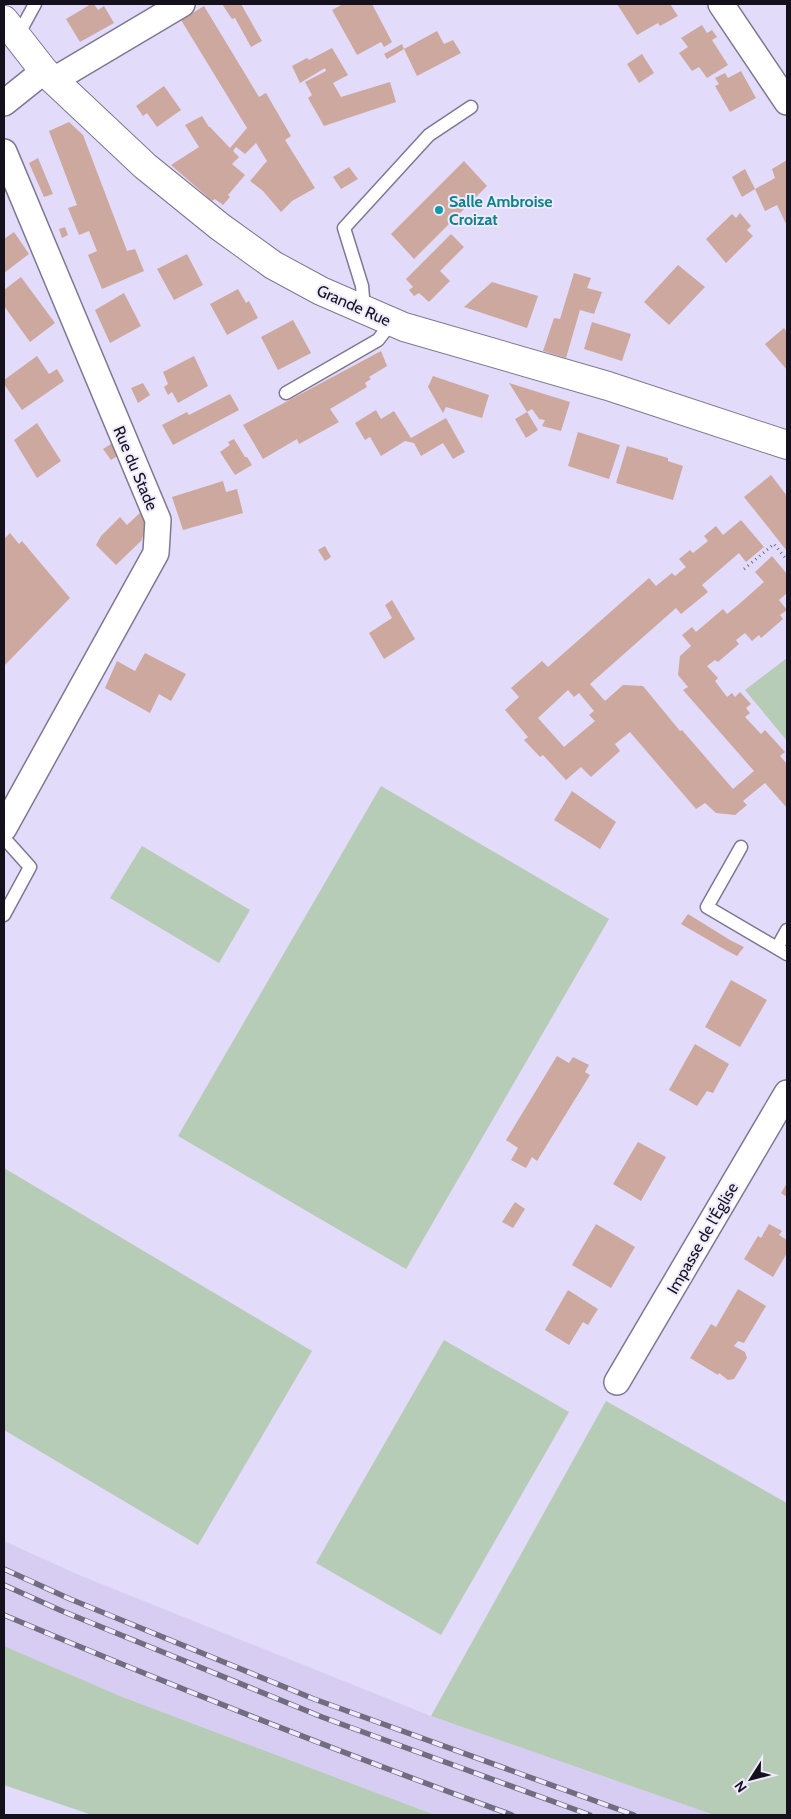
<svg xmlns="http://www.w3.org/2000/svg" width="791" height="1819" font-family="Cabin,sans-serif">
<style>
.built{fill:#d7cdf2}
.green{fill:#b6ccb6}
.building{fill:#cda89f;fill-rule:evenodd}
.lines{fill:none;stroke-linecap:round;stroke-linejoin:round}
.lane-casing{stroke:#7f7793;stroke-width:15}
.street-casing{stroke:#7f7793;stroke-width:28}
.secondary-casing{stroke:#7f7793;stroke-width:30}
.path{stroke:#767085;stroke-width:3;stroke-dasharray:1 4;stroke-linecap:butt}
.lane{stroke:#fff;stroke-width:12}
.street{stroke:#fff;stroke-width:25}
.secondary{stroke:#fff;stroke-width:28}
.rail-casing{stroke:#726c80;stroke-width:5.5}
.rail{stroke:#efeafd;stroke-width:4;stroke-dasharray:11;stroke-linecap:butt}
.culture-dot{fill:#0f9aa8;stroke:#efeafd;stroke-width:2}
.labels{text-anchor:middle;stroke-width:4;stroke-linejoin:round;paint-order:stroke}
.culture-label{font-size:16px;font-weight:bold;fill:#0d838f;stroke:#efeafd;text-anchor:start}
.street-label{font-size:16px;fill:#14111c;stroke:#efeafd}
</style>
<rect width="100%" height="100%" fill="#e3dbfa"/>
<path class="built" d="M4,1541L79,1575L431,1716L714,1815H435L120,1696L4,1646Z"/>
<path class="green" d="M787,658V741L745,690Z
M381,786L609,919L406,1269L178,1136Z
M142,846L250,910L219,963L110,898Z
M4,1168L312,1351L198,1545L4,1430Z
M444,1340L569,1412L441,1635L316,1563Z
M606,1401L787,1503V1815H714L431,1716Z
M4,1646L120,1696L435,1815H92L4,1785Z"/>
<path class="building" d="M91,4H94L98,10L104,6L114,23L80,42L66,19Z
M222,4H241L262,41L251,47L235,18L232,19Z
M343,4H372L392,42L384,47L381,42L357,55L332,10Z
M617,4H670L678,16L660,26L658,23L637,35Z
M204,6L259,97L266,93L291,136L285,140L315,188L292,201L281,212L263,191L250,181L267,161L256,143L245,154L236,147L233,151L239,157L232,164L245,175L228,195L230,197L223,205L215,199L212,201L171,165L199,147L185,125L202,116L209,127H210L230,148L247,128L181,20Z
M702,25L707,33L712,30L717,37L712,40L728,65L707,78L699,67L692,71L679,53L688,47L681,38Z
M437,31L444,44L453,40L461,53L417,76L404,49Z
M402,44L404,49L387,59L384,54Z
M332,48L348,75L333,83L341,97L390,82L396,102L324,126L308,98L312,95L305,82L326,71L325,68L300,83L292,66L307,58L309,60Z
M642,54L654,73L639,83L627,64Z
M741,71L756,98L730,112L715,86L719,84L715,78L725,73L728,78Z
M164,86L181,110L157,127L147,113L143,116L136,106Z
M69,122L83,135L127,251L135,249L144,271L102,289L88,255L97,251L89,231L79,235L68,208L77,205L49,131Z
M38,158L53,194L44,197L29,163Z
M787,160V226L777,205L765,211L755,189L775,178L772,169Z
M464,161L487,186L414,259L391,234Z
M349,167L358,179L341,189L333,177Z
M745,169L755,189L742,197L732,177Z
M740,213L751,226L747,230L753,236L726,263L706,239L732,214L736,218Z
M65,227L68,235L62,238L59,229Z
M14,232L29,254L4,273V239Z
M451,234L464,247L440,271L450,281L429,302L419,293L414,296L409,290L413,287L406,279Z
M187,254L203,285L174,300L157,269Z
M678,265L705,287L669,325L644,302Z
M574,273L591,278L587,288L602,292L594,314L580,310L566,358L543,351L554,318L560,319Z
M21,277L55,323L30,342L4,306V290Z
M492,282L538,296L527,328L464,307Z
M238,289L246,303L249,301L258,318L227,335L210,304Z
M124,293L141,326L110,343L95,310Z
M293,320L311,353L278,370L261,337Z
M592,322L631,334L622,361L584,349Z
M784,328L787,332V370L765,344Z
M381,351L387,366L369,377L371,379L365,383L367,387L330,409L339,422L299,444L297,439L263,459L243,425Z
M37,356L49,374L57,369L64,381L22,410L4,384V380Z
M194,356L208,386L178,403L172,392L168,395L164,387L168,384L163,372Z
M433,376L489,395L482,418L446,407L443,413L428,387Z
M143,383L150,395L138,403L131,388Z
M509,383L570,402L561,431L542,426L545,420L539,419L532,409L527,412L538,430L526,438L515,419L527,412Z
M230,394L239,410L173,445L162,425L187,412L189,415Z
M376,410L381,419L394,411L411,438L446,418L465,452L453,459L443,443L421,456L414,443L405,441L381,456L370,437L365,440L355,423Z
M37,423L61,461L37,478L14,440Z
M578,432L620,445L609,479L568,466Z
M119,439L124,452L111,460L103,449Z
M234,439L245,457H247L252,465L235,475L220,452L230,445L228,442Z
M627,446L668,458V461L683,466L673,500L616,483Z
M771,475L787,496V551L744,497Z
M223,481L226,492L237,489L243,513L183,530L172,497Z
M141,512L149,522L141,541L116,565L96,545L101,536L120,517L127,525Z
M741,520L764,547L746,562L739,553L702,585L708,592L681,614L676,608L590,684L605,701L623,685L643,686L680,731L682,730L733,789L754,771L683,690L688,687L678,675L680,656L691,646L682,635L692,627L696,632L723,609L727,614L738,605L764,582L755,572L772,556L787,574V593L779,600L787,610L780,615L783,619L761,638L759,635L752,641L745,633L736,640L739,644L718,662L715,660L707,666L718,678L715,681L727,697L732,693L735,697L740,692L751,704L746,708L750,713L745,717L761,734L765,730L785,752L780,756L787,764V808L765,783L743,801L747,805L735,815L716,813L705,803L696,809L630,732L615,744L620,751L591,777L581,767L566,780L543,755L540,757L524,740L528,737L505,710L519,697L511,688L542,661L548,667L649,578L656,586L672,573L675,576L686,567L679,559L690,550L693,553L708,541L704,536L716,526L723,535ZM568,690L574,697L579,693L594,711L589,715L595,721L564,747L538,718Z
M10,533L19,544L22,541L70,598L4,666V539Z
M325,546L331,557L325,561L318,550Z
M392,600L415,639L384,659L369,633L392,618L385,605Z
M145,653L186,674L171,701L159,694L150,713L105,688L117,661L135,671Z
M572,791L616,822L600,849L554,820Z
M688,914L730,940L744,947L737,956L724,949L681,924Z
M731,980L767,1000L740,1047L705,1027Z
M695,1044L729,1064L713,1093L707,1091L697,1106L669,1090Z
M557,1056L569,1063L573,1057L589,1065L585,1072L590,1075L537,1161L532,1157L526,1168L511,1160L518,1148L506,1140Z
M638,1142L666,1157L641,1201L613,1184Z
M787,1183V1197L781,1193Z
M515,1202L525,1209L513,1228L502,1222Z
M596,1224L635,1247L611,1288L572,1265Z
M769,1224L782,1231L779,1235L787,1240V1253L773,1277L744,1259L758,1236L761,1238Z
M738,1289L766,1306L744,1343L738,1341L734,1346L745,1352L747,1358L734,1379L728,1380L719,1373L718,1375L690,1358L711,1324L716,1327Z
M568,1290L598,1309L588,1325L583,1322L569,1345L545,1330Z"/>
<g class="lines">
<defs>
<path id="lane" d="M17,37L35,4
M364,309L362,286L344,228L429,135L471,107
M286,393L378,340L392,322
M4,838L30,867L4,915
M741,847L707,907L787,954
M777,948L787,930"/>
<path id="street" d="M721,4L787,102
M54,80L182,4
M4,103L44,71
M4,152L158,520L156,553L4,828
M617,1382L787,1093"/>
<path id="secondary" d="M4,20L44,71L145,166L219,226L273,265L321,291L404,327L608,386L787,445"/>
</defs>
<use href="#lane" class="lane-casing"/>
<use href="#street" class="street-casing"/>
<use href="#secondary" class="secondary-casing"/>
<path class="path" d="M744,569L774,544L787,560"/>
<use href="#lane" class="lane"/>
<use href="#street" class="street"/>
<use href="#secondary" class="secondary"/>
<defs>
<path id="rail" d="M4,1569L70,1599L314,1699L634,1815
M4,1585L62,1611L322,1717L590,1815
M4,1615C172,1686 341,1753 512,1815"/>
</defs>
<use href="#rail" class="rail-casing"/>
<use href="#rail" class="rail"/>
</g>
<circle class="culture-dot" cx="439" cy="210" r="5"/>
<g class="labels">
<g class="culture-label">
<text x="449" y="207">Salle Ambroise<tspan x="449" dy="18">Croizat</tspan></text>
</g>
<g class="street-label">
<text transform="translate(354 305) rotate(24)" y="6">Grande Rue</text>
<text transform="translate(136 468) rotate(67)" y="6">Rue du Stade</text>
<text transform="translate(702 1238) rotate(-60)" y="6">Impasse de l'Église</text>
</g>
</g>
<rect width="791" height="1819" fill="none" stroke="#14111c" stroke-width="10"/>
<g transform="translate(751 1779) rotate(234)" stroke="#efeafd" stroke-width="4" paint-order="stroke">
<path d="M0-4L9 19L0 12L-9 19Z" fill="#14111c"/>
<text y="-8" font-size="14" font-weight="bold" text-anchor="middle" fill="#14111c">N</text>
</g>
</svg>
